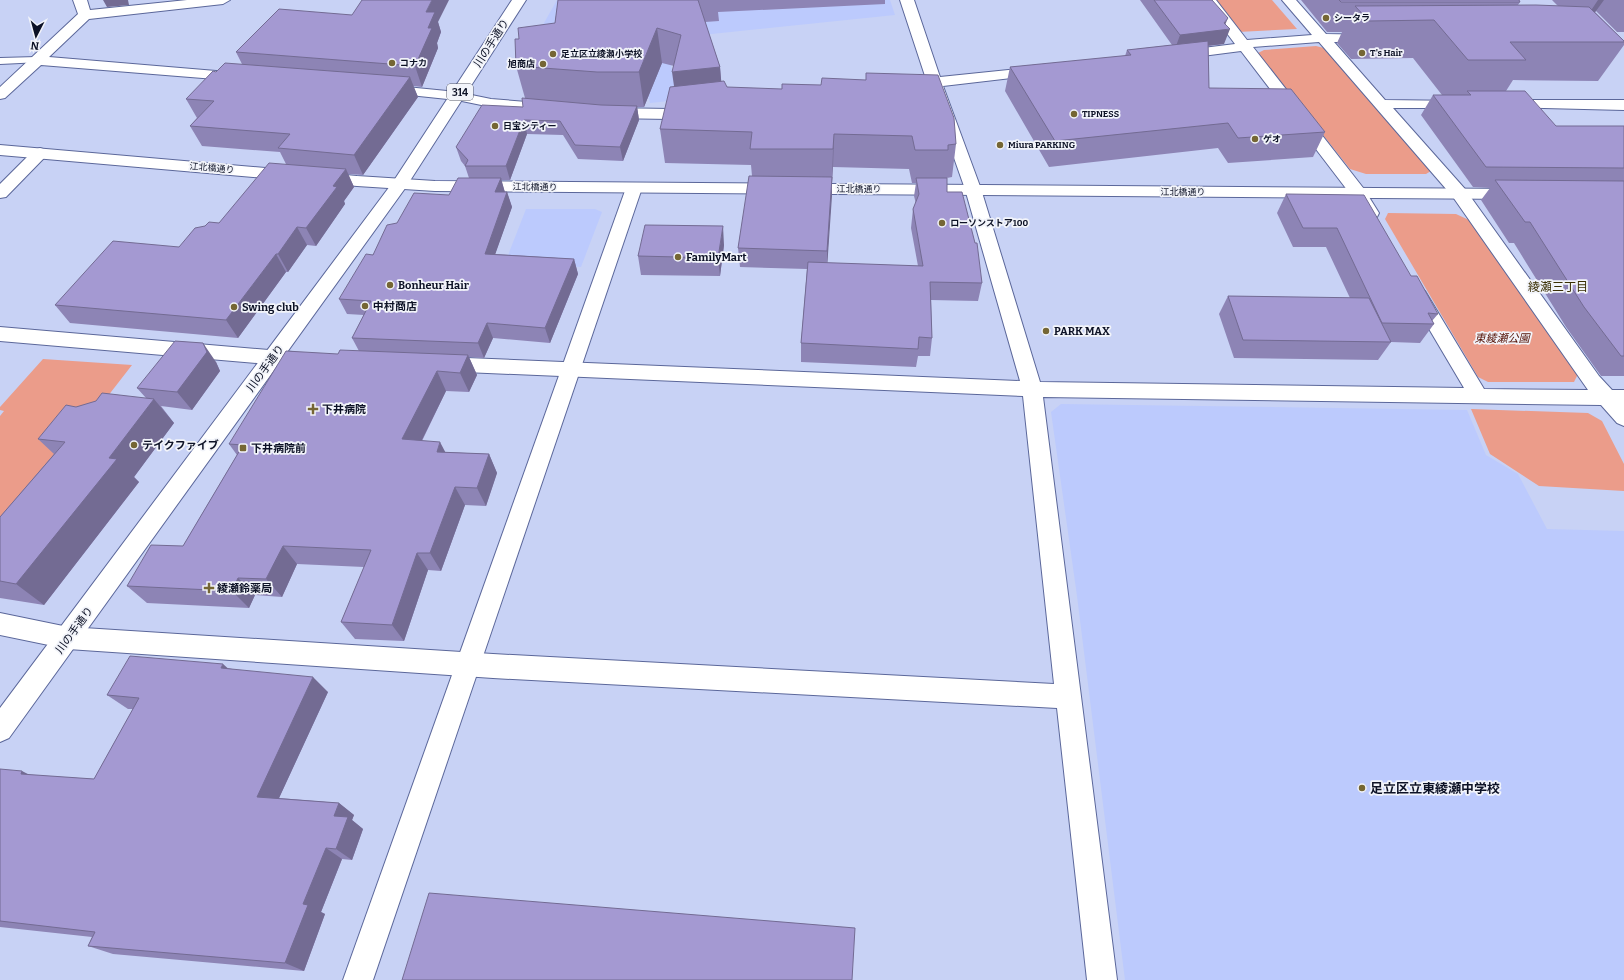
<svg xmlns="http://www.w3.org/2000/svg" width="1624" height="980" font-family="Bitter,'Noto Sans JP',serif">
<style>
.built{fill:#bccafd}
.green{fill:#eb9c8a}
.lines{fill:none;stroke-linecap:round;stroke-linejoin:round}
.service-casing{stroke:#5b679a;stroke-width:2}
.minor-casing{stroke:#5b679a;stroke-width:2}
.tertiary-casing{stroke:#5b679a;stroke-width:2}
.secondary-casing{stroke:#5b679a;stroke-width:2}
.primary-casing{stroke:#5b679a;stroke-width:2}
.service{fill:#fff;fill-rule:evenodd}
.minor{fill:#fff;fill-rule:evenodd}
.tertiary{fill:#fff;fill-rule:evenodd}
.secondary{fill:#fff;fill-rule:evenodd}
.primary{fill:#fff;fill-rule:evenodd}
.wall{fill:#8d84b5;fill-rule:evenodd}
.shaded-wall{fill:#736b93}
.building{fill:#a499d2;stroke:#736b93}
.poi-dot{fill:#756634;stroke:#f2f4fa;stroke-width:1.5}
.labels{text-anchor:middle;stroke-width:3.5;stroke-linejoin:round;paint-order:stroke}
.far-poi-label{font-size:9px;font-weight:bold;fill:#0d1226;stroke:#f2f4fa;text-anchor:start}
.far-street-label{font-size:9px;fill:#0d1226;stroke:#f2f4fa}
.shield{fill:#f2f4fa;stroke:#525666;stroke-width:1}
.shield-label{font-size:10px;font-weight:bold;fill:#0d1226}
.street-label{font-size:11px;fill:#0d1226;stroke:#f2f4fa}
.poi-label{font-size:11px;font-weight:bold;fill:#0d1226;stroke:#f2f4fa;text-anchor:start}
.park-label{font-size:11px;font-style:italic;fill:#541105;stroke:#f2f4fa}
.neighbourhood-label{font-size:12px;fill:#3a2f04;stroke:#f2f4fa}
.near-poi-label{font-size:13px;font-weight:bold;fill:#0d1226;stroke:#f2f4fa;text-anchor:start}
</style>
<rect width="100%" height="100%" fill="#c8d2f5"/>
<path class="built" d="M557,0H890L895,15L702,35L666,44L679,100L650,103L635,47L523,60Z
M526,209H595L602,212L581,267L505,263Z
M1061,404L1467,410L1486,455L1518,474L1547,529L1624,531V980H1125L1077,596L1051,412Z"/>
<path class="green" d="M1213,0H1272L1297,29L1238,32Z
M1316,46L1324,48L1431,171L1426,174H1366L1350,169L1258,53L1264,50Z
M1388,213L1456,214L1469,220L1578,374L1574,382H1488L1478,377L1385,219Z
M43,359L132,365L0,535V416L4,411L0,410V407Z
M1471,409L1588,413L1602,421L1624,464V491L1539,486L1490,454Z"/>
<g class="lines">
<defs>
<path id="service" d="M37,57L41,58L43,60L41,62L0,64V58Z"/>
<path id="minor" d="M73,0H87L90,10L187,0H230L223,4L89,19L49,57L240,73L245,74L247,77L245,80L240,81L41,65L5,98L0,99V87L78,14Z
M900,0H914L940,77L1037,67L1042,68L1044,71L1042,74L1037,75L943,86L981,189L1040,382L1464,388L1409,295L1411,291L1418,289L1425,291L1484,389L1588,390L1453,197L1319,42L1253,47L1364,189L1379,213L1377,217L1371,218L1365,217L1351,195L1241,51L1179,59L1174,58L1172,55L1174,52L1179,51L1235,44L1202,0H1216L1247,40L1312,35L1282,0H1296L1326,34L1376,35L1378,38L1376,41L1371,42H1334L1385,100L1462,101L1464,104L1462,107L1457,108H1393L1465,189L1599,376L1612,390H1624V426L1617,423L1601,405L1043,397L1117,980H1087L1057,708L493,678L68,649L0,635V613L68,627L493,654L1054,684L1023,396L442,371L435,369L432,364L435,359L442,357L1020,381L965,189L929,87L910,89L905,88L903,85L905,82L926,79Z
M386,85L457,92L491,99L552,104L557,106L560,109L557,112L552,114L491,107L457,100L381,92L379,89L381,86Z
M1507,100H1624V110L1502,107L1500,104L1502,101Z
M694,106L699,108L702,111L699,114L670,119L608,118L603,116L600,113L603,110L608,108L670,109Z
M40,148L46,150L48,153L46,156L6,197L0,198V184L34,150Z
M0,327L292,352L299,354L302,359L299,364L292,366L0,341Z"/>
<path id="tertiary" d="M634,183L640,184L642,188L373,980H343L626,188L628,184Z"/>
<path id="secondary" d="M0,145L357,176L435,181L1517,189L1523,190L1525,194L1523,198L1517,199L435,191L357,186L0,155Z"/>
<path id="primary" d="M512,0H526L406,187L9,738L0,742V708L393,182Z"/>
</defs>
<use href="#service" class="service-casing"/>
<use href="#minor" class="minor-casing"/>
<use href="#tertiary" class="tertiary-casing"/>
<use href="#secondary" class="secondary-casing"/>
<use href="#primary" class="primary-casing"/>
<use href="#service" class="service"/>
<use href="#minor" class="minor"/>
<use href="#tertiary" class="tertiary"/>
<use href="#secondary" class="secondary"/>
<use href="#primary" class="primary"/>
</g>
<path class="wall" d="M558,0H885V4L718,12L719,21L705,22L720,67L721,81L727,87L956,144L952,177L947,178V192L982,283L978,301L931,300L932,338L930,356H918L916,367L801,362V343L807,269L740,267L738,248L752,176L751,165L665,163L660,129L674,87V66L662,63L644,107H637L639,120L623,161L578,159L563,135L527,134L510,180H501L505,192H507L512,207L495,254L574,259L578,274L550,343L493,338L484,358L469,357L477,375L469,392L446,391L422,441L445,452L489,454L497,473L486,506L465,505L441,571L428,570L404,641L355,639L341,622L364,567L297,564L282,597L255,595L249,608L147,603L127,586L183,546L237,455L229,444L338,354L359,351L352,338L364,315L347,314L339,299L397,223L449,195L469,178L465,166L461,161L456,147L523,107L525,98L516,66L519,39L555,23ZM833,167L909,169L912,183H916L914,196L916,204L913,209L911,228L918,266L827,263Z
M1140,0H1212L1225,25L1224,44L1208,46L1209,88L1325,132L1313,157L1228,163L1218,148L1049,167L1005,91L1010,67L1125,56L1127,50L1172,45Z
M1301,0H1519L1520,2L1518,5L1558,6L1552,0H1624V32H1617L1596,11L1595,12L1624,41V45L1598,81L1513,80L1506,91L1556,126H1624V376H1601L1566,327L1514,243H1509L1481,200L1490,188L1473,187L1421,115L1433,95H1442L1413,58L1351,59L1337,43L1342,32H1327Z
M438,22L441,32L437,43L438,48L422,87L413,86L418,97L363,175L348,174L354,187L344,201L345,204L316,246L307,245L288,272H286L238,338L70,323L55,305L179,247L205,226L219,223L286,164L280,152L202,146L190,126L197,118L186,99L216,72L242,64L236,52Z
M1286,194L1411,276L1438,314L1432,321L1434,324L1420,343L1391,342L1378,360L1234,358L1219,314L1228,296L1350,298L1326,247H1293L1277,213Z
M724,245L720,276L641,275L638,256Z
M216,362L220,371L192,410L161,406L174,423L134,477L139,482L44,605L0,598V517L54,454L38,439L76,407L146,398L137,388Z
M228,668L328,692L279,798L339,803L354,815L352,820L363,829L352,860L342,859L321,912L325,914L304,971L113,954L88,946L92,937L0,927V769L29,775L94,779L133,709H128L107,695Z"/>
<path class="shaded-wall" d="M103,0H128L129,5L107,7Z
M432,0H449L438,22L441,32L437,43L438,48L422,87L415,66L428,28L426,12Z
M1598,0H1604L1596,11L1580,27Z
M1228,18L1223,30L1230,29L1224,44L1175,49L1180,35L1224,23Z
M657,28L662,63L644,107L639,72Z
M720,67L723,101L677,107L672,72Z
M410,77L418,97L363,175L354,155Z
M637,106L639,120L623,161L620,147Z
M524,120L527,134L510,180L506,166Z
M834,134L833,167L832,183L833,149Z
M346,169L354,187L344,201L345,204L316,246L306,228L333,186Z
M832,177V196L827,269V251Z
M501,178L505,193L495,192Z
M507,192L512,207L490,269L485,254Z
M723,226L724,245L720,276L718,258Z
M297,227L307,245L288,272L278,254Z
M276,254L286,272L238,338L226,320Z
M574,259L578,274L550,343L545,328Z
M487,323L493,338L484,358L478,343Z
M203,343L216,362L220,371L192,410L177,392Z
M468,355L477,375L469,392L460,373Z
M437,371L446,391L413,458L402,439Z
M154,399L174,423L134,477L139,482L44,605L16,584L109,458Z
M440,442L450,461L437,452Z
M489,454L497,473L486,506L477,488Z
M455,487L465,505L441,571L430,553Z
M283,546L297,564L282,597L266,579Z
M417,553L428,570L404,641L392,625Z
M238,578L255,595L249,608L232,591Z
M223,664L240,679L221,668Z
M313,677L328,692L274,809L257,797Z
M22,771L47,784L21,774Z
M339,803L354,815L352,820L363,829L352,860L336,849L334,816Z
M326,848L342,859L321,912L325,914L304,971L285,963L303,904Z"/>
<path class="building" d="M362,0H432L426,12H435L428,28H432L415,66L236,52L279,9L352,15Z
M558,0H698L720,67L672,72L681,35L657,28L639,72H597L516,66L515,39H519L518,28L555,23Z
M1154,0H1212L1228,18L1224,23L1230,29L1180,35Z
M1339,0H1519L1520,2H1341Z
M1536,5L1589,7L1624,41V42H1510L1526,60H1468L1434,20L1369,21L1355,6Z
M1208,41L1209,88L1291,89L1325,132L1238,138L1228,123L1055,141L1010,67L1131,55L1127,50Z
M225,63L410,77L354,155L278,148L290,134L190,126L214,101L186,99L213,71L216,72Z
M866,73L938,75L954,118L956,144L948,145V150H915L912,136L834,134L833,149H750L752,132L660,129L670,87L724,81L727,87L782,89V84L821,85L822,78L866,80Z
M1467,91H1525L1556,126H1624V168L1486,167L1433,95H1471Z
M522,98L601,105L637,106L620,147L575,145L560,121L524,120L506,166H465L468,160L456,147L482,105L523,107Z
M269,163L346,169L333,186L337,187L306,228L297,227L278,254H276L226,320L55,305L113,241L179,247L195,228L205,226L209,222L219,223Z
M749,176L832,177L827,251L738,248Z
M458,178H501L495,192H507L485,254L574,259L545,328L487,323L478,343L352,338L371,301L339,299L366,254L373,255L387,225L397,223L414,193L449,195Z
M916,178H947V192H962L975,243H977L982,283L930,282L932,338L919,337L918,349L801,343L808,262L923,266L913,209L919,194Z
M1495,180L1624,181V356H1621L1584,307L1530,222H1525Z
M1286,194L1364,195L1411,276H1417L1438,314L1428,313L1434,324L1382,323L1337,228H1303Z
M645,225L723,226L718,258L638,256Z
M1228,296L1369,298L1391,342L1243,340Z
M175,341L203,343L207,352L177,392L137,388Z
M340,350L468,355L460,373L437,371L402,439L440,442L437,452L489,454L477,488L455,487L430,553H417L392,625L341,622L371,550L283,546L266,579L238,578L232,591L127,586L151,545L183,546L243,445L229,444L286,351L338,354Z
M102,393L154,399L109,458L117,459L16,584L0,581V517L65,442L38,439L66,405L76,407L96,401Z
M130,656L223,664L221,668L313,677L257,797L339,803L334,816L348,817L336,849L326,848L303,904L308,905L285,963L88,946L95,932L0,921V769L22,771L21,774L94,779L139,698L107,695Z
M429,893L855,928L852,980H402Z"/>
<g class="poi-dot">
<circle cx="1326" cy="18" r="4"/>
<circle cx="1362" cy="53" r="4"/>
<circle cx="553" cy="54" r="4"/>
<circle cx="392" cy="63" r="4"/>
<circle cx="543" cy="64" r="4"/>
<circle cx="1074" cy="114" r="4"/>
<circle cx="495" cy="126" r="4"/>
<circle cx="1255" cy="139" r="4"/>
<circle cx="1000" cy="145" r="4"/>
<circle cx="942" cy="223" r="4"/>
<circle cx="678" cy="257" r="4"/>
<circle cx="390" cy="285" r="4"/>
<circle cx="365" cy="306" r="4"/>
<circle cx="234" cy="307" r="4"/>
<circle cx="1046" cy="331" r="4"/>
<path d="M311 403h4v4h4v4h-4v4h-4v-4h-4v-4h4z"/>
<circle cx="134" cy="445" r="4"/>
<rect x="239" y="444" width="8" height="8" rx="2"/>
<path d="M207 582h4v4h4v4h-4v4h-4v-4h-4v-4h4z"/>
<circle cx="1362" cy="788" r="4"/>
</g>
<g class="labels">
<g class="far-poi-label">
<text x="1334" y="21">シータラ</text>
<text x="1370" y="56">T's Hair</text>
<text x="561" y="57">足立区立綾瀬小学校</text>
<text x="400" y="66">コナカ</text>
<text x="535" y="67" text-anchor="end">旭商店</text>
<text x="1082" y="117">TIPNESS</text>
<text x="503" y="129">日宝シティー</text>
<text x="1263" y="142">ゲオ</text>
<text x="1008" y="148">Miura PARKING</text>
<text x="950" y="226">ローソンストア100</text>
</g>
<g class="far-street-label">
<text transform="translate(212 168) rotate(5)" y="3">江北橋通り</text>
<text transform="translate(535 187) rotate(1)" y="3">江北橋通り</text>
<text x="859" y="192">江北橋通り</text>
<text x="1183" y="195">江北橋通り</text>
</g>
<rect class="shield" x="447" y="84" width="26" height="16" rx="3"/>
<g class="shield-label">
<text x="460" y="96">314</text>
</g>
<g class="street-label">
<text transform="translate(491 43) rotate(-57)" y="4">川の手通り</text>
<text transform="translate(265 368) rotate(-54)" y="4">川の手通り</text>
<text transform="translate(74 630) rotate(-54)" y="4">川の手通り</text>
</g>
<g class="poi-label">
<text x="686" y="261">FamilyMart</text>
<text x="398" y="289">Bonheur Hair</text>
<text x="373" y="310">中村商店</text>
<text x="242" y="311">Swing club</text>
<text x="1054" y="335">PARK MAX</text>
<text x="322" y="413">下井病院</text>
<text x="142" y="449">テイクファイブ</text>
<text x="251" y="452">下井病院前</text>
<text x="217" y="592">綾瀬鈴薬局</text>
</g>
<g class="park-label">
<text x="1502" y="342">東綾瀬公園</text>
</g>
<g class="neighbourhood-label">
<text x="1558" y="291">綾瀬三丁目</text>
</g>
<g class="near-poi-label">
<text x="1370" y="793">足立区立東綾瀬中学校</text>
</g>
</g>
<g transform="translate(36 36) rotate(186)" stroke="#f2f4fa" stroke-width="3" paint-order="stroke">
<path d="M0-3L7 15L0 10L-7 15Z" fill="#0d1226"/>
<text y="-6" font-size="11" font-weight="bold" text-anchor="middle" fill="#0d1226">N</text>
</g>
</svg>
